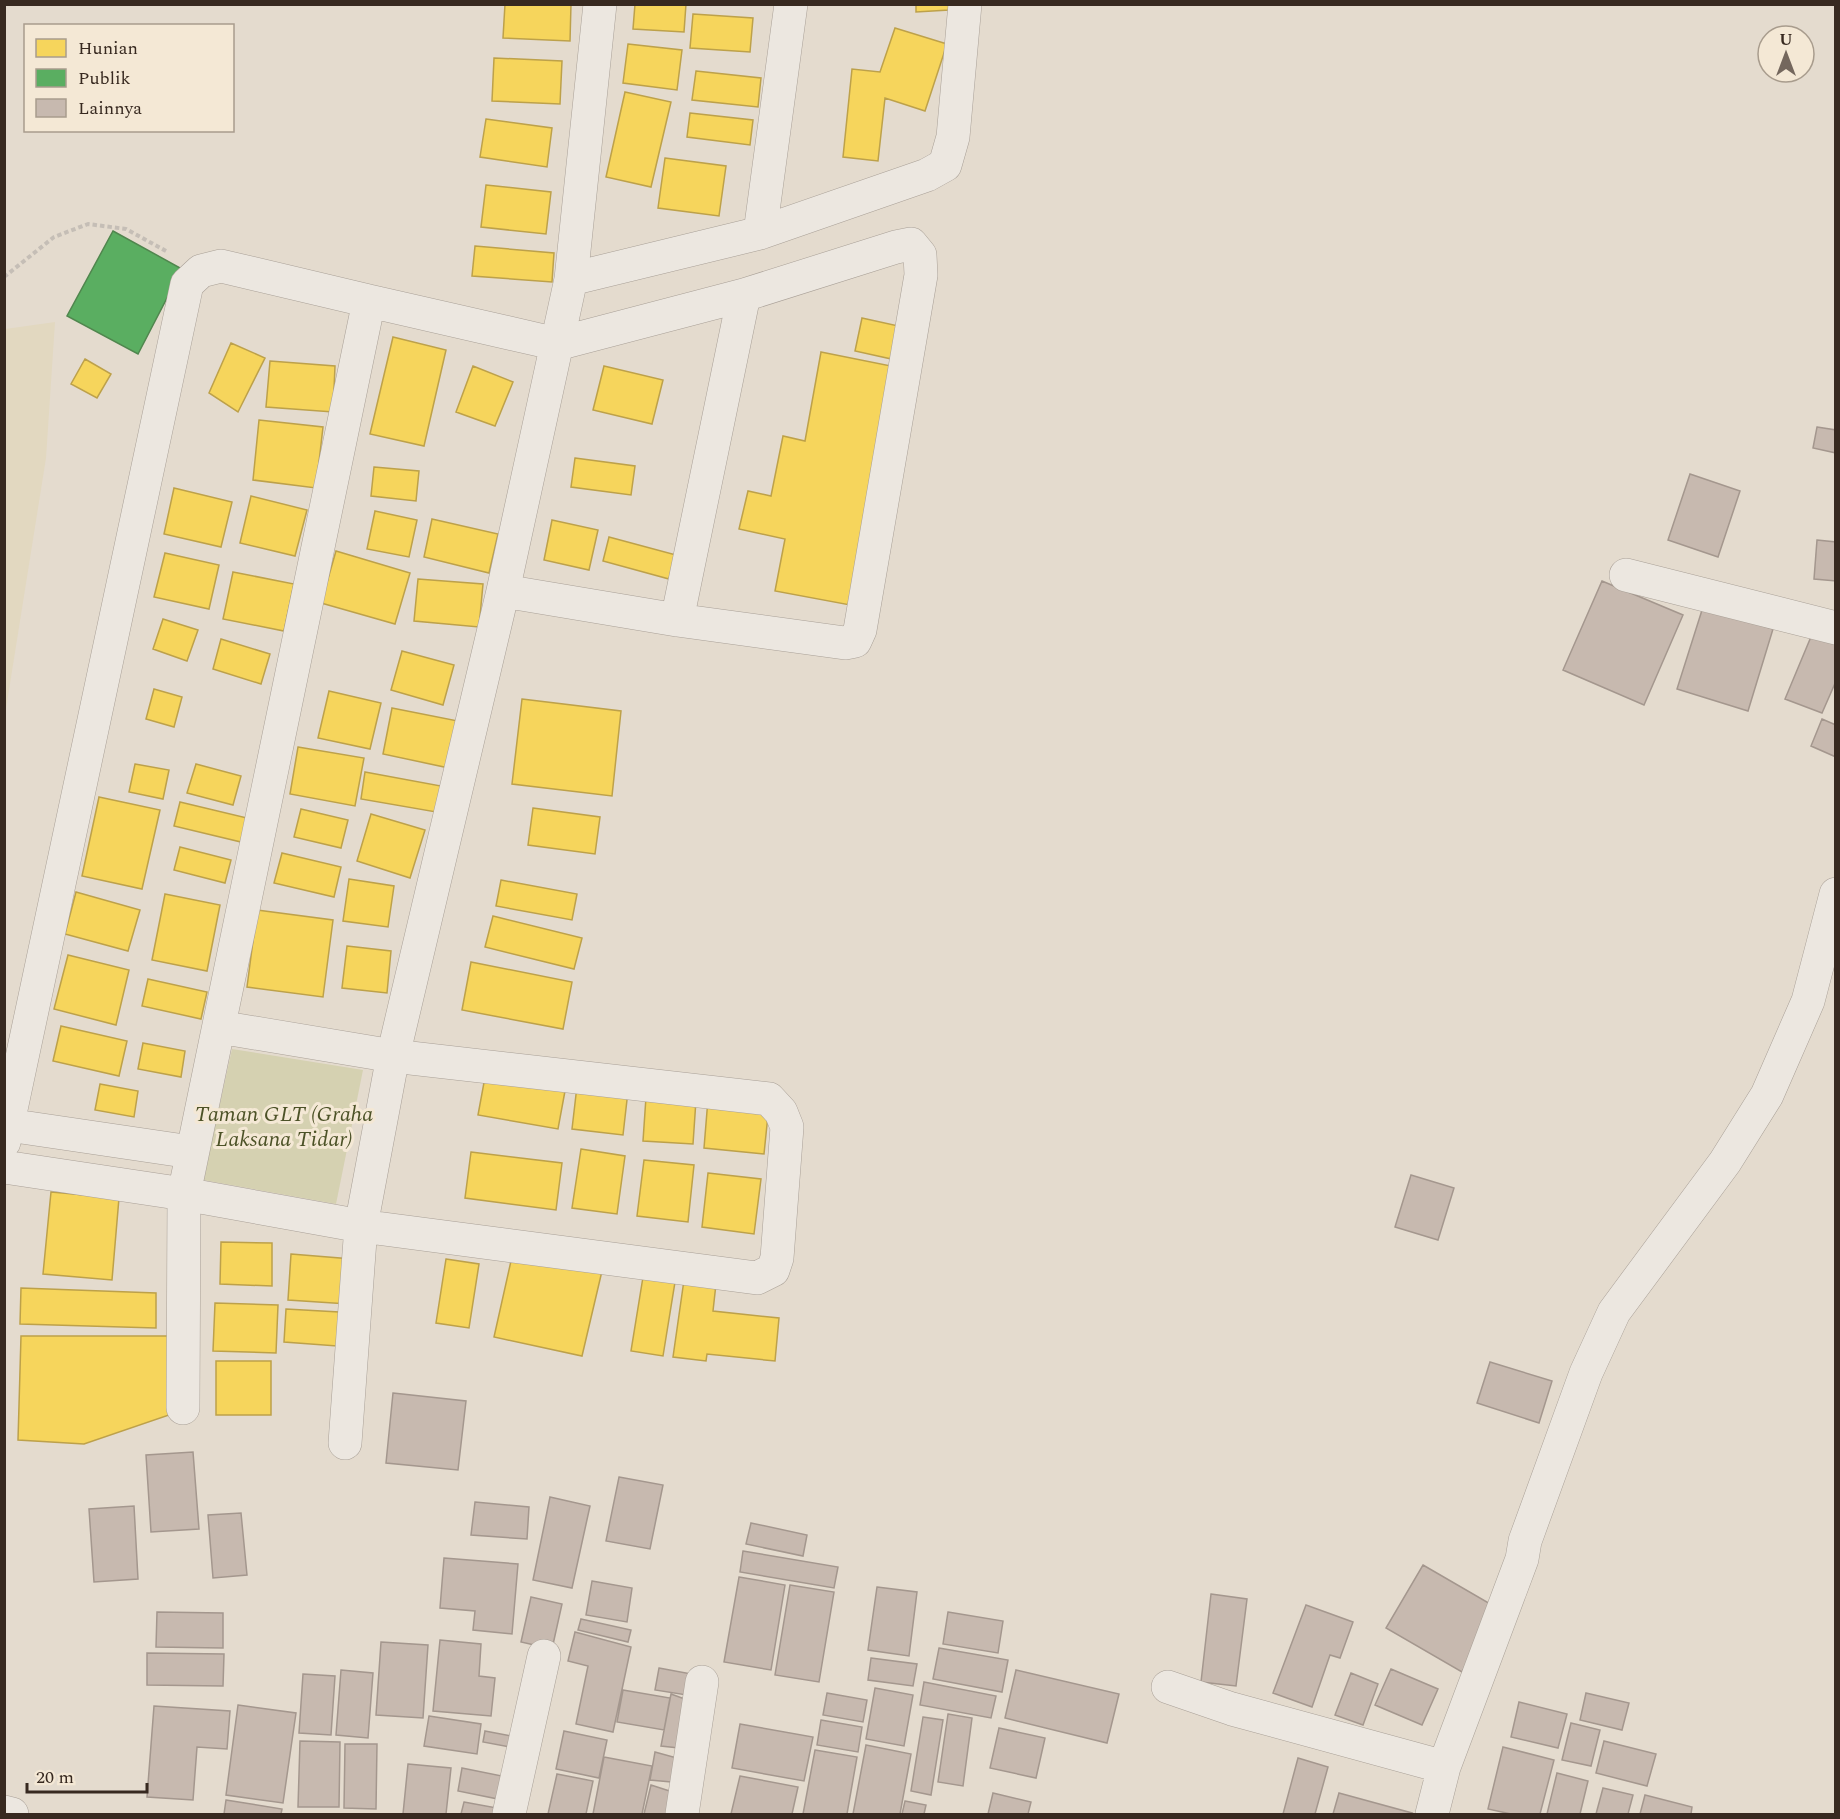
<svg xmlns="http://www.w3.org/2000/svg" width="1840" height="1819" font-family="Spectral,serif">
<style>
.farmland{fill:#e2d8c0}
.green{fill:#d5d1b1}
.homes{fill:#f6d55c;stroke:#bda14a;stroke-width:1.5}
.public{fill:#5aae61;stroke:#50864e;stroke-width:1.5}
.building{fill:#c7b9af;stroke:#a4978e;stroke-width:1.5}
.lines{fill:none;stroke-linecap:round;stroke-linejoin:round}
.street-casing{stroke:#a9a097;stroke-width:34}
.path{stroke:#c5beb6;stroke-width:4;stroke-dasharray:4.5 3;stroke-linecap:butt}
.street{stroke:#ece7e0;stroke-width:33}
.labels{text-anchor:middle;stroke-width:6;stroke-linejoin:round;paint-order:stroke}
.park-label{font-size:22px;font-style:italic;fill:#4c5227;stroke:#f4e8d5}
</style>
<rect width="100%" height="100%" fill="#e4dbce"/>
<path class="farmland" d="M55,322L46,458L5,715V329Z"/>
<path class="green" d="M232,1049L363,1070L336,1204L203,1180Z"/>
<path class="homes" d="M505,4H571L570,41L503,38Z
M635,4H686L684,32L633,29Z
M916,4H949V10L916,12Z
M693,14L753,18L750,52L690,48Z
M895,28L947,44L925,111L885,98L878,161L843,157L852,69L880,72Z
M628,44L682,50L677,90L623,83Z
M494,58L562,61L560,104L492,101Z
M696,71L761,78L758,107L692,100Z
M625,92L671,102L651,187L606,177Z
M690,113L753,120L750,145L687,137Z
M486,119L552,128L547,167L480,157Z
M665,158L726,166L719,216L658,208Z
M486,185L551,192L546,234L481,227Z
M475,246L554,253L552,282L472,276Z
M862,318L903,327L896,360L855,351Z
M393,337L446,350L424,446L370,434Z
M231,343L265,358L238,412L209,393Z
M821,352L896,367L850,605L775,591L785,539L739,529L748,491L771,496L783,436L805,441Z
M85,359L111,374L97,398L71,384Z
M270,361L335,366L333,412L266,407Z
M473,366L513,382L495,426L456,412Z
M604,366L663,380L652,424L593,410Z
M259,420L323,427L316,488L253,480Z
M575,458L635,466L631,495L571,487Z
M374,467L419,471L416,501L371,496Z
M174,488L232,502L221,547L164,534Z
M251,496L307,510L295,556L240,543Z
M375,511L417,520L409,557L367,549Z
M432,519L498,534L489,573L424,557Z
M552,520L598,530L589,570L544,560Z
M609,537L676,555L669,579L603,561Z
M336,551L410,573L395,624L321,603Z
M165,553L219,565L209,609L154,597Z
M233,572L294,584L284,631L223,619Z
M418,579L483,584L479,627L414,621Z
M163,619L198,630L187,661L153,649Z
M221,639L270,654L261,684L213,669Z
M402,651L454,665L443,705L391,690Z
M154,689L182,697L174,727L146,719Z
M329,691L381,703L370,749L318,738Z
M522,699L621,711L612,796L512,784Z
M392,708L458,721L449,768L383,754Z
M298,747L364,758L355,806L290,794Z
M135,764L169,770L163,799L129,792Z
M196,764L241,776L233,805L187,793Z
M365,772L441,786L436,812L361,799Z
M99,797L160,810L142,889L82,876Z
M180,802L247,818L241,842L174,826Z
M533,808L600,817L595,854L528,845Z
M301,809L348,820L341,848L294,837Z
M371,814L425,830L410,878L357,861Z
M180,847L231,860L225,883L174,870Z
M282,853L341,867L334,897L274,883Z
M349,879L394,886L388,927L343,921Z
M501,880L577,894L572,920L496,906Z
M76,892L140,910L128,951L65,934Z
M165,894L220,905L207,971L152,960Z
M257,910L333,920L323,997L247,987Z
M493,916L582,938L574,969L485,947Z
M347,946L391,951L387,993L342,988Z
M68,955L129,970L116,1025L54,1009Z
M471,962L572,982L563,1029L462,1010Z
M148,979L207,992L201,1019L142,1006Z
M61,1026L127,1041L119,1076L53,1061Z
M143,1043L185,1051L181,1077L138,1069Z
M485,1077L565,1091L558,1129L478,1115Z
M100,1084L138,1091L134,1117L95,1110Z
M577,1086L628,1091L623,1135L572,1129Z
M646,1097L696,1100L693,1144L643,1141Z
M708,1099L769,1105L764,1154L704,1148Z
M581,1149L625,1156L617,1214L572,1208Z
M471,1152L562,1163L556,1210L465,1198Z
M644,1160L694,1165L688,1222L637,1216Z
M708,1173L761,1179L754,1234L702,1227Z
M51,1192L119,1198L112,1280L43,1274Z
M221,1242L272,1243V1286L220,1284Z
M513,1252L602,1271L582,1356L494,1337Z
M291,1254L352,1259L348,1304L288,1300Z
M446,1259L479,1264L469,1328L436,1323Z
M643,1277L675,1282L663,1356L631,1351Z
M684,1280L716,1284L713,1311L779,1318L775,1361L707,1354L706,1361L673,1357Z
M21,1288L156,1293V1328L20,1324Z
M215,1303L278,1305L276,1353L213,1351Z
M286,1309L339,1312L337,1346L284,1342Z
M21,1336H181L169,1415L84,1444L18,1440Z
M216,1361H271V1415H216Z"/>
<path class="public" d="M113,231L182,269L138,354L67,316Z"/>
<path class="building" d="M1817,427L1836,430V453L1813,448Z
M1690,474L1740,491L1718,557L1668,540Z
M1817,540L1836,542V581L1814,579Z
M1602,581L1683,615L1644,705L1563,670Z
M1703,607L1773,629L1748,711L1677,689Z
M1813,632L1836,641V681L1822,713L1785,699Z
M1822,719L1836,725V757L1811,746Z
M1411,1175L1454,1188L1438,1240L1395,1227Z
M1490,1362L1552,1381L1539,1423L1477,1403Z
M393,1393L466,1401L458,1470L386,1463Z
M193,1452L199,1529L151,1532L146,1455Z
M619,1477L663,1485L650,1549L606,1541Z
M550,1497L590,1506L572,1588L533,1580Z
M475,1502L529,1507L527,1539L471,1535Z
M134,1506L138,1579L94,1582L89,1509Z
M241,1513L247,1575L213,1578L208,1515Z
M751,1523L807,1535L803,1556L746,1544Z
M743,1551L838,1567L834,1588L740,1572Z
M444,1558L518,1564L512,1634L473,1630L475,1611L440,1608Z
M1423,1565L1499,1609L1462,1672L1386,1628Z
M739,1577L785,1585L771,1670L724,1662Z
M592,1581L632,1588L627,1622L586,1615Z
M790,1585L834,1592L819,1682L775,1675Z
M877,1587L917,1592L909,1656L868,1650Z
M1211,1594L1247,1599L1236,1686L1201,1682Z
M531,1597L562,1604L552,1649L521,1642Z
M1306,1605L1353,1622L1340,1658L1330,1655L1312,1707L1273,1693Z
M157,1612L223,1613V1648L156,1647Z
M948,1612L1003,1621L998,1653L943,1644Z
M581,1619L631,1630L628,1642L578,1630Z
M575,1632L631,1647L613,1732L576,1724L588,1666L568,1661Z
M440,1640L481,1644L479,1676L495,1678L491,1716L433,1711Z
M381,1642L428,1645L423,1718L376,1715Z
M939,1648L1008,1660L1002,1692L933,1679Z
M147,1653L224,1654L223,1686L147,1685Z
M871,1658L917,1664L913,1686L868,1680Z
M659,1668L697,1675L693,1696L655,1690Z
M1391,1669L1438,1689L1422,1725L1375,1705Z
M341,1670L373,1673L368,1738L336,1735Z
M1016,1670L1119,1694L1107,1743L1005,1718Z
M1351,1673L1378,1684L1363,1725L1335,1715Z
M303,1674L335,1676L331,1735L299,1733Z
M924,1682L996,1696L991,1718L920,1705Z
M875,1688L913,1695L904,1746L866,1739Z
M623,1690L670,1698L664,1730L617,1722Z
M827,1693L867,1700L863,1722L823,1715Z
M1586,1693L1629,1703L1622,1730L1580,1720Z
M671,1694L693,1702L688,1749L661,1746Z
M1519,1702L1567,1714L1558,1748L1511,1737Z
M238,1705L296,1713L283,1803L226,1795Z
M154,1706L230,1711L227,1749L197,1747L193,1800L147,1797Z
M948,1714L972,1718L963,1786L938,1782Z
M429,1716L481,1724L477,1754L424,1746Z
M923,1717L943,1720L931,1795L911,1791Z
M821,1720L862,1727L858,1752L817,1745Z
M1571,1723L1600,1730L1591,1766L1562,1760Z
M740,1724L813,1737L804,1781L732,1768Z
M999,1728L1045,1738L1036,1778L990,1768Z
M485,1731L522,1738L520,1749L483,1742Z
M564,1731L607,1740L599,1778L556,1769Z
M300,1741L340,1742L339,1807H298Z
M1604,1741L1656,1754L1647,1786L1596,1773Z
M345,1744H377L376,1809L344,1808Z
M866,1745L911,1754L900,1814H853Z
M1503,1747L1554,1760L1540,1814H1511L1488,1809Z
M815,1750L857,1757L847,1814H803Z
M655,1752L684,1760L682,1783L650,1780Z
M604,1757L652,1766L642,1814H593Z
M1298,1758L1328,1767L1315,1814H1283Z
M408,1764L451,1768L446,1814H403Z
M462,1768L502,1776L498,1799L458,1791Z
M1557,1773L1588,1781L1580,1814H1547Z
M557,1774L593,1781L586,1814H548Z
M740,1776L798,1787L792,1814H731Z
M651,1785L682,1795L678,1814H644Z
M1603,1788L1633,1795L1628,1814H1596Z
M993,1793L1031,1802L1028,1814H988Z
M1339,1793L1412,1813L1411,1814H1333Z
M1645,1795L1692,1807L1691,1814H1640Z
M226,1800L282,1809L281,1814H224Z
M905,1801L926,1805L924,1814H902Z
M464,1802L497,1808L496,1814H461Z"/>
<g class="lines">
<defs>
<path id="street" d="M760,233L791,4
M571,279L760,233L927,175L945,165L953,137L965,4
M1626,575L1836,628
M503,591L677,620L845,643L855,641L860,630L921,275L920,255L911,244L896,247L744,295
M8,1125L191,1152
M4,1142L187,284L201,271L221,266L369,301
M4,1167L184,1194L361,1226L757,1278L773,1270L777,1258L787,1127L781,1112L769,1099L393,1056L219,1027
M183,1408L184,1194L369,301L557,344L744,295L677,620
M345,1443L361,1226L393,1056L503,591L571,279L600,4
M1168,1687L1232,1709L1444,1767
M4,1812L12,1814
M509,1814L544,1656
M682,1814L702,1682
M1432,1814L1444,1767L1522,1559L1525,1541L1586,1373L1614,1312L1725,1162L1767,1095L1808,1001L1836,894"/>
</defs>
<use href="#street" class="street-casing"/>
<path class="path" d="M4,277L54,237L88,224L126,229L166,251"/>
<use href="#street" class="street"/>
</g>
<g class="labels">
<g class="park-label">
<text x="284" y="1121">Taman GLT (Graha<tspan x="284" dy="25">Laksana Tidar)</tspan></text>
</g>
</g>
<rect width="1840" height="1819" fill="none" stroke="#372920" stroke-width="12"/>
<rect x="24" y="24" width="210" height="108" fill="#f4e8d5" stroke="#a89c8d" stroke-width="1.5"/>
<rect x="36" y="39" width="30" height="18" fill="#f6d55c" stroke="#a89c8d" stroke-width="1.5"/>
<text x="78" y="54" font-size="18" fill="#372920">Hunian</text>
<rect x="36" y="69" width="30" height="18" fill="#5aae61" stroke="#a89c8d" stroke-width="1.5"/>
<text x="78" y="84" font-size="18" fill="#372920">Publik</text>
<rect x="36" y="99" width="30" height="18" fill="#c7b9af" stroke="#a89c8d" stroke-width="1.5"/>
<text x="78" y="114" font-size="18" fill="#372920">Lainnya</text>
<g transform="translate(1786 54)"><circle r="28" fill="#f4e8d5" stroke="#a89c8d" stroke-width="1.5"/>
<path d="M0-4.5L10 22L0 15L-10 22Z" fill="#74675d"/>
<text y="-9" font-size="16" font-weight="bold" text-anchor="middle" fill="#372920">U</text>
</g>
<path d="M27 1783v9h120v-9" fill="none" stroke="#372920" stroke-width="3"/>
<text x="36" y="1783" font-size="18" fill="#372920" stroke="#f4e8d5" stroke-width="4.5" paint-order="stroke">20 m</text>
</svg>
